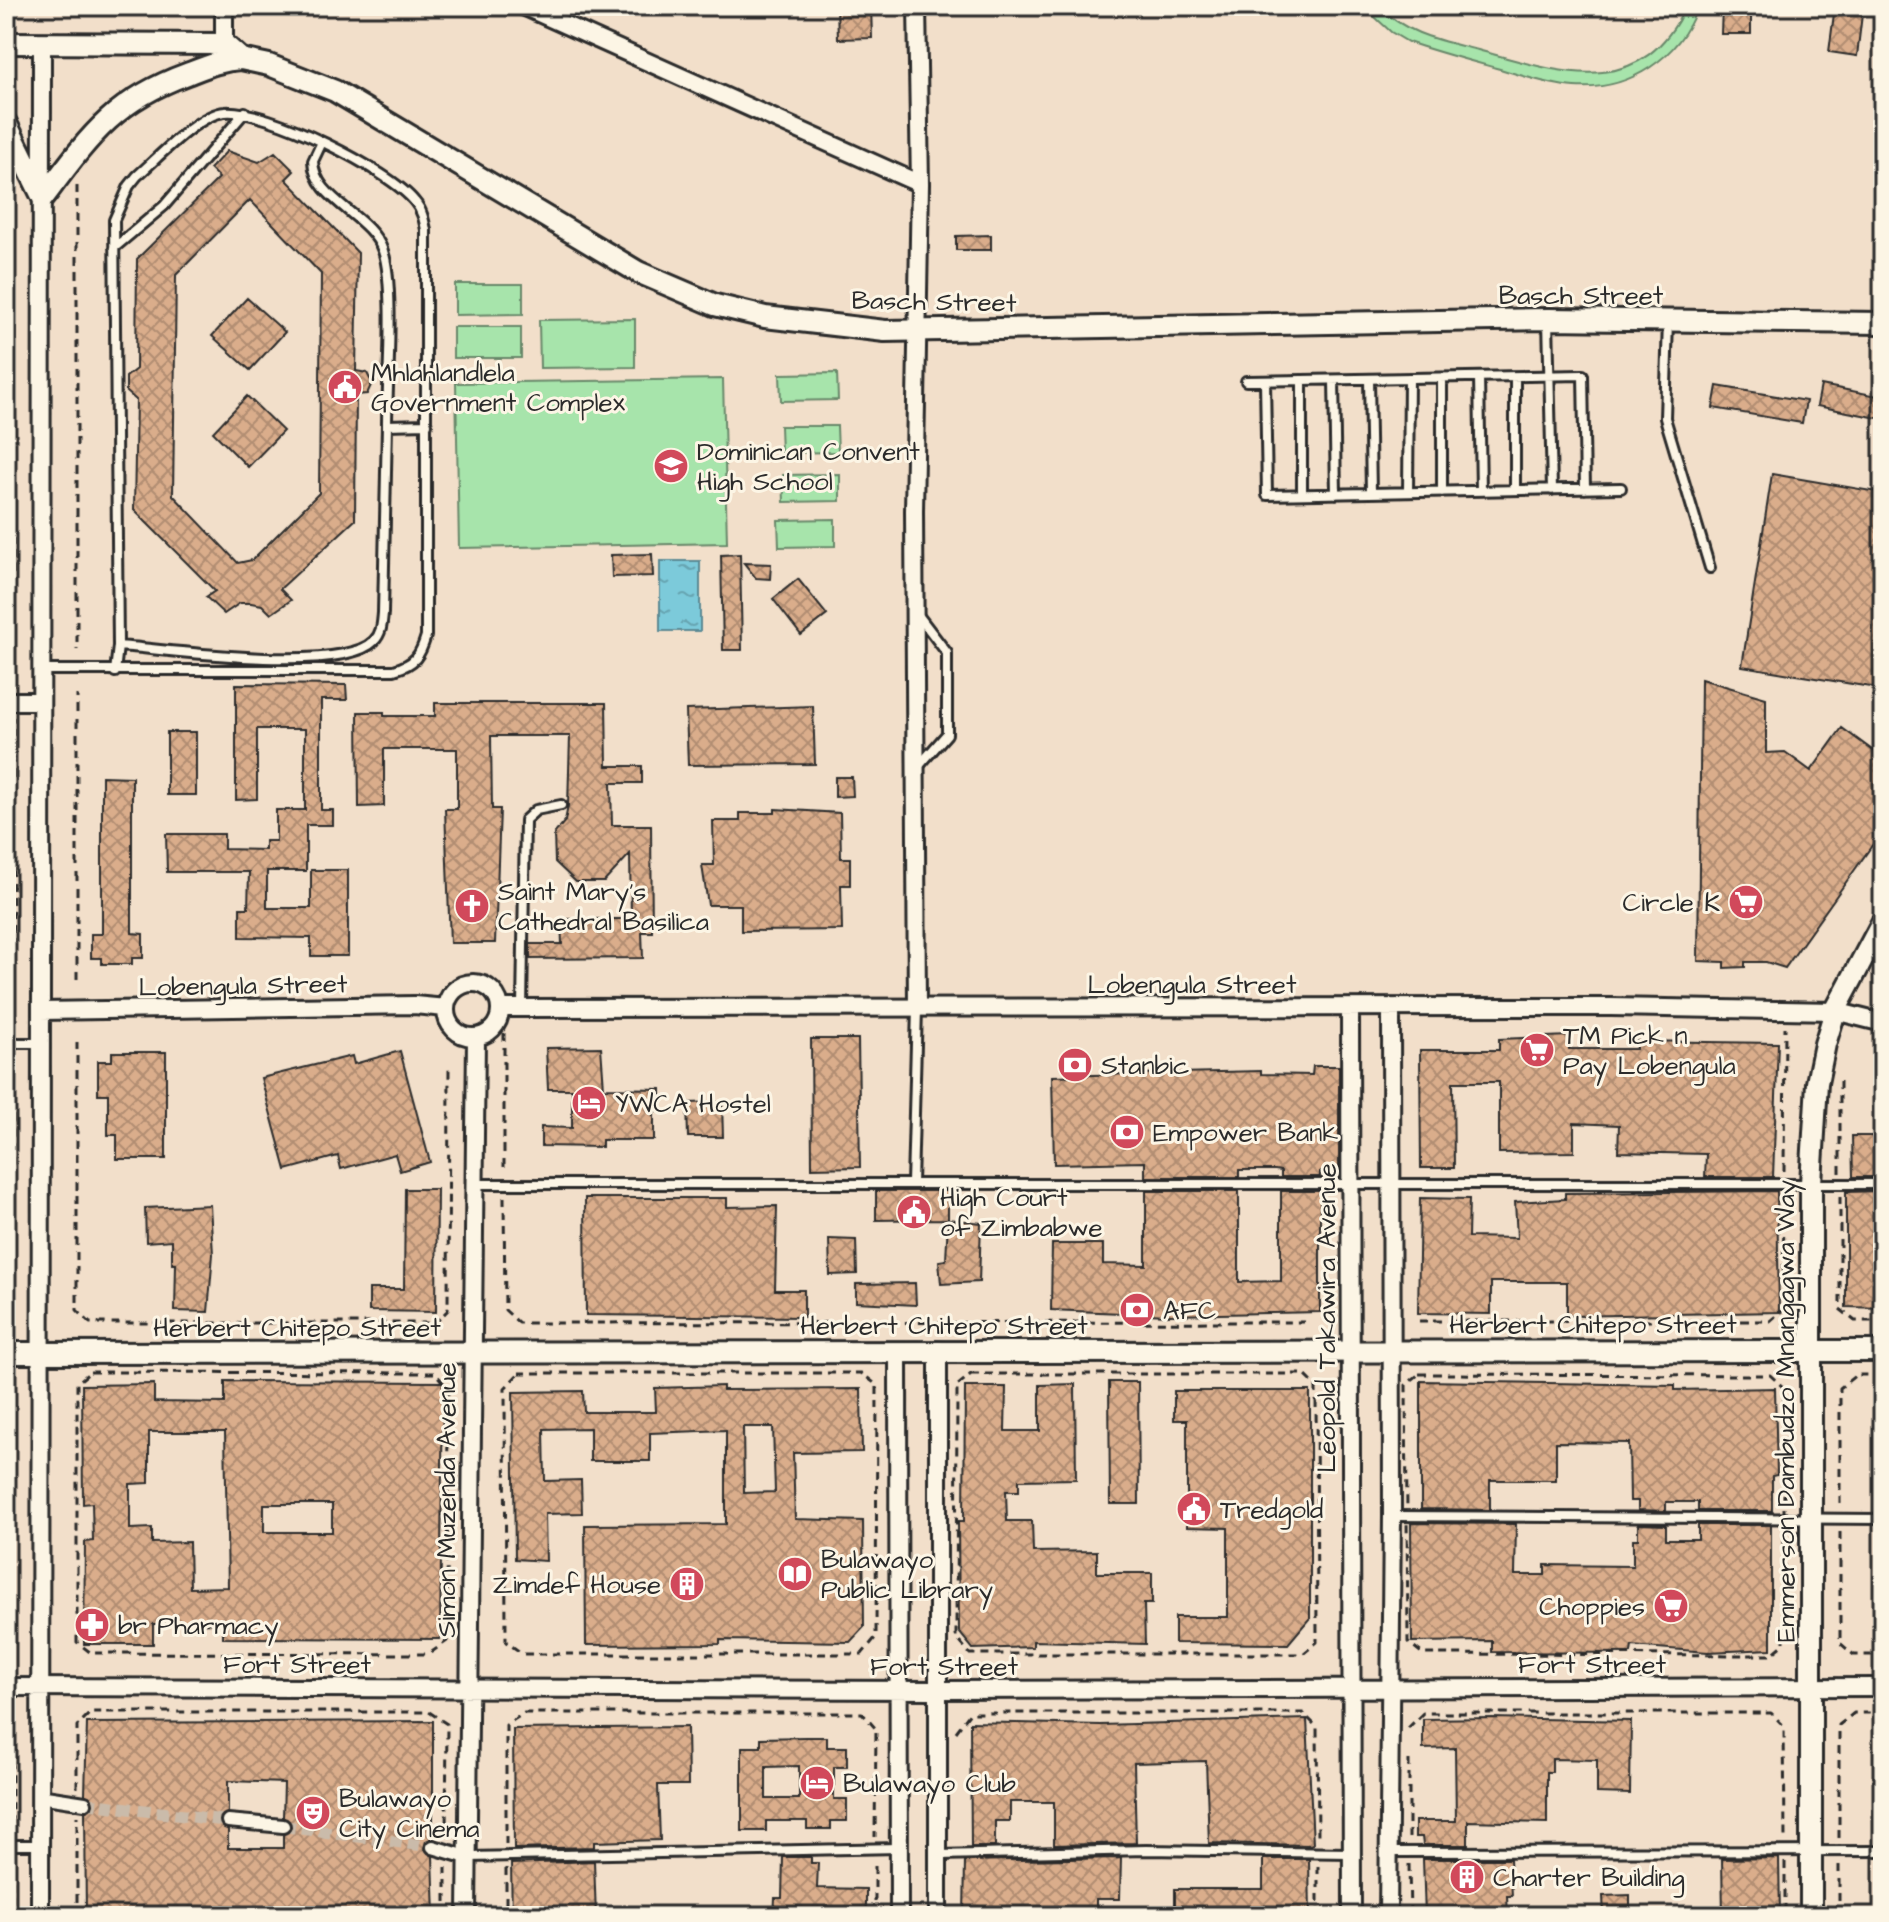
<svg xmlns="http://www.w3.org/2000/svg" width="1889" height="1922" font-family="'Architects Daughter',sans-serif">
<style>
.garden{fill:#a7e4ab;stroke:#69886b;stroke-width:2}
.water{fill:url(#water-ripples);stroke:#5c8a94;stroke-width:2}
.building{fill:url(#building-cross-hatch);stroke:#2b2b2b;stroke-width:2;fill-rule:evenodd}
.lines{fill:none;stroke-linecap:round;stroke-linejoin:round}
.pedestrian-tunnel{stroke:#cabbaa;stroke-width:12;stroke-dasharray:12 6;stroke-linecap:butt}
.service-casing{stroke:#2b2b2b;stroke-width:14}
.pedestrian-casing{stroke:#2b2b2b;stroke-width:18}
.minor-casing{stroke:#2b2b2b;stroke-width:22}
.tertiary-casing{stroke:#2b2b2b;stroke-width:26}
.path{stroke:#2b2b2b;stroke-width:3;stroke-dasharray:8 6;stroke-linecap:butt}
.service{stroke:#fcf5e5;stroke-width:8}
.pedestrian{stroke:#fcf5e5;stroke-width:12}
.minor{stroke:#fcf5e5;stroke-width:16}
.tertiary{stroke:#fcf5e5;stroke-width:20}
.labels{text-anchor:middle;stroke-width:6;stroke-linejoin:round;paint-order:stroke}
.street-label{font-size:26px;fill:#2b2b2b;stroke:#fcf5e5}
.poi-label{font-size:26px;fill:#2b2b2b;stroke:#fcf5e5;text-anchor:start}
</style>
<defs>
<pattern id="water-ripples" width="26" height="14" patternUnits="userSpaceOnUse" patternTransform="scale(2)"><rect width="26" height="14" fill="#7ccada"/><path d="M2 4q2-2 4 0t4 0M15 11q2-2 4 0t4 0" fill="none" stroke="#66a4b1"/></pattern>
<pattern id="building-cross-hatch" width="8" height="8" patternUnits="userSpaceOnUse" patternTransform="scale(2)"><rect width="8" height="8" fill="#daad8b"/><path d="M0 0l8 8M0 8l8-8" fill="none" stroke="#b18d72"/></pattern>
</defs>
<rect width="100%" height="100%" fill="#f2dfca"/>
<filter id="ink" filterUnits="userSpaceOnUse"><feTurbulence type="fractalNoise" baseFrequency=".0125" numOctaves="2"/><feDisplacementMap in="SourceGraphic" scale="16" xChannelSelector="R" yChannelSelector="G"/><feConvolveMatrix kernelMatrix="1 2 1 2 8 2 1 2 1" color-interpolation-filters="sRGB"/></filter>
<g filter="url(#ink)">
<path class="garden" d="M1363,6H1379C1404,34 1443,41 1478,50C1559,72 1640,103 1686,6H1698C1679,58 1630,91 1574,87C1548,85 1522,75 1496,68C1467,60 1437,52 1408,42L1391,32Z
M455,284H523V314L455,315Z
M635,319V367L540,368L539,320Z
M453,327H521V358H453Z
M837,373L838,400L781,401L780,374Z
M723,379L727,543L459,548L456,383Z
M780,426H837L838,452L781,453Z
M840,474V501L784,502L783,475Z
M835,519V546L779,547L778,520Z"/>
<path class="water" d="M660,561H700V631H660Z"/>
<path class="building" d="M837,6H871L872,38L838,39Z
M1722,6L1751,7V34H1721Z
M1835,6H1863L1857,56L1829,52Z
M227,151L259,162L275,152L294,171L286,179L358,253L356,371L367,373L372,383L367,394L356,395L355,520L280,589L291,600L271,614L262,605L251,603H240L224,614L206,597L215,591L134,510L136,400L126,391V377L136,369L137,259L219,178L210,169ZM250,200L321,274L319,493L252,560L238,563L173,495L176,275Z
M991,235V250H956V236Z
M247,298L285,332L250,370L212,336Z
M1821,385L1883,397V419L1817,406Z
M1717,386L1806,401L1802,423L1713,408Z
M247,396L283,431L248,467L213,432Z
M1772,474L1883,493V689L1742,666Z
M652,554L653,576L612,577L611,555Z
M740,554L742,650H723L721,555Z
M744,563L771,564L770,579L756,578Z
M798,579L827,615L801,635L773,599Z
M1701,679L1766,698V753L1785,752L1811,771L1842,728L1883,758V830L1785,968L1766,962H1745V967L1724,968V962L1698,961Z
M236,684L346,685L347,700H321V810H333V825H306V871H267V908H311V870H348V956H311V938L240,937V908H248L249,872H167L166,834H224V849L265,850V841H276V810H305V729H257V799L236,800Z
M435,703H606L607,766H642V783H611L612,825H651L652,932H642L643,958L530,959V944H562L561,919H631L630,854L604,882H576L555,862L554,834L565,821L568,806L570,736H491L492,809H500L495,943H450L445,809H457V749H384V806L359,807L358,712H384V716H435Z
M813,706L815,764L688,765L686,710Z
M167,732H196V795H167Z
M102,776L132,777V933L143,934V958H132V964H102V958H91V934H102Z
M835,777H852L853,796L835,797Z
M775,809L840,813L841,858H850V885H841L842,930L741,931V905H708L702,865H714L713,821H740V813H775Z
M1569,1036V1049H1636V1041L1778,1043L1773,1177H1705L1706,1154L1618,1152L1619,1125L1574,1123V1152L1499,1153V1082H1453L1454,1168H1421L1420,1050H1499V1039Z
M811,1039H858L860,1167L812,1168Z
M601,1047L604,1088L661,1089V1111H654V1140H602V1147L541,1146V1127L572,1128V1089H548L546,1048Z
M400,1051L430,1162L400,1171L395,1154L341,1169L338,1156L286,1170L261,1078L352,1056L354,1064Z
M112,1052H166V1159H117V1135H108V1094H98V1061H112Z
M1313,1066H1339V1172H1320V1177H1281V1171L1275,1170H1239V1177H1145V1162L1054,1164L1052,1076L1261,1071V1074L1312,1075Z
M722,1102L723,1137H688L687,1103Z
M1852,1136H1883V1177H1853Z
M405,1189H437L436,1312L369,1311V1289H404Z
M876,1191H948V1219L876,1220Z
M1146,1191H1239V1282L1281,1281V1191H1320V1312L1170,1315L1051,1310L1052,1244H1103V1264L1146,1265Z
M1777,1191L1779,1312L1567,1316V1282H1491V1314L1418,1313L1420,1198L1469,1199L1468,1237L1517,1238L1515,1202L1565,1199V1193Z
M1883,1191V1308L1846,1307V1192Z
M585,1198H727V1207L777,1206L775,1290H804V1317L586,1315Z
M210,1205L213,1254L208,1312L175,1311L176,1264H172V1240L146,1242L145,1208Z
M948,1219L981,1223L979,1282L941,1284L939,1261L946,1260Z
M829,1239L856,1240L857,1274L830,1275Z
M915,1283L916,1305L856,1302V1284Z
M225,1381L443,1382L440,1639L223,1638V1623L153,1624V1644H84L85,1542L93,1541L92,1503L83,1504L82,1385L154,1384V1402L225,1403ZM149,1432H225L228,1587L190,1588L189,1542L152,1543V1528L130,1529V1484L149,1483ZM264,1504H332V1532H264Z
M1421,1381L1675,1385V1390L1775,1388L1777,1475L1772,1476V1511H1698V1502H1666V1511L1638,1510V1501H1630L1629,1443L1556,1442V1480H1490V1510L1421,1509Z
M1109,1382H1138L1139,1504H1110Z
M1075,1384L1076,1479L1019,1480V1491H1006L1007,1521H1032L1033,1552L1097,1551V1573H1152V1604H1144L1145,1644L1033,1641V1647L973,1649L959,1632L958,1521H964L965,1387H1006L1005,1431H1040V1385Z
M723,1386V1390L861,1389L862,1452L793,1453L795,1519L863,1521L864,1627L850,1642L720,1640V1644L586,1645L585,1525L726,1524V1430L650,1433V1461H590V1428L544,1429L545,1481L581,1480L582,1513L545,1514L546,1561L515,1559L513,1392L583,1391L584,1412H656L655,1388ZM743,1427H773L775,1492L744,1493Z
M1174,1391H1310V1618L1288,1644L1175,1643V1617H1228V1528L1187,1527V1420H1174Z
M1411,1523L1516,1524L1515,1575H1545V1565L1633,1566V1539H1638V1524L1666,1525V1539H1698V1525H1771V1649L1708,1652L1632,1646L1631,1653L1492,1652V1641L1412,1642Z
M1493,1718L1631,1721L1630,1794L1597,1793V1760L1552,1759V1772H1547V1823L1468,1821V1845H1423L1422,1837H1415V1821H1456L1455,1748L1423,1749V1719Z
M1307,1719L1313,1844L1309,1845L1209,1843L1206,1761L1134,1763L1136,1843L1054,1845V1802H1010V1821H995V1847H971L970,1722L1100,1725Z
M433,1721V1838L426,1841L424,1848L433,1856L435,1916H296L265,1912L220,1916H86L85,1812L94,1804L85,1794L87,1723ZM228,1781L284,1783L283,1817L292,1826L283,1835V1848H228V1830L219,1821L228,1812Z
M687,1727L688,1785H658L660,1840L594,1842V1847L514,1849L513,1729Z
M805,1737H827V1747H847V1767H834V1799H847V1821H831V1829H807V1821H766V1831H742V1747H761V1738ZM799,1766V1799H766V1767Z
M783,1857H811V1863H818L817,1888L866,1889V1916H774L775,1898H782Z
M1121,1858L1120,1899H1096V1916H964L965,1861Z
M1779,1858L1780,1916H1723L1722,1859Z
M1263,1859H1309L1310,1916H1175V1889H1263Z
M1423,1859H1510L1512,1896H1507L1508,1916H1425Z
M594,1861L596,1916H512L511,1864Z
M1630,1895V1916H1604L1603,1896Z"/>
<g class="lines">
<path class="pedestrian-tunnel" d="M85,1803L228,1821
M283,1826L433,1847"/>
<defs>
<path id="service" d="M322,142L313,161C314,200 370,214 383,251C395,285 387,384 387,425
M114,248L164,206L245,112
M1548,319L1552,490
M1668,321L1665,418L1710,568
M1479,377L1481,491
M1442,378V492
M1369,379L1371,493
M1302,380V494
M1334,380L1336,494
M1246,381L1583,375L1585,489
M1265,381L1267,495L1621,488
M1515,490V377
M1408,492L1409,378
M118,646C166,649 341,675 374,641C382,633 382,623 383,613L387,425L427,424
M42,670H394C415,664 420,656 426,636V230C424,220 422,210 415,202C390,170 266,108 225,112C198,114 158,158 137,176L129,186L114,220L118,646L115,672
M917,768L947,734V653L918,615
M522,1008L525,820L536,810L561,805
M6,1043H40
M912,1183L917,1009
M474,1184H1883
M1392,1516L1883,1519
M6,1845H39
M1388,1852L1883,1851
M939,1855L1146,1850L1351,1853
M468,1857L899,1848"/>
<path id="pedestrian" d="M39,1796L85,1803
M228,1821L283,1826
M433,1847L467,1857"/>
<path id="minor" d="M523,6L920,184
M917,6L920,184L914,511L917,1009
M224,44V6
M6,701H40
M446 1010a27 27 0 1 1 54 0a27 27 0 1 1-54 0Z
M500,1008L1611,1007L1835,1011L1883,1023
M1350,1008L1352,1916
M41,1011L414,1005L446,1008
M898,1351L899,1916
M6,1687L938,1690L1883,1687
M40,1916L42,43
M467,1916L476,1037
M938,1916V1350
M1388,1916L1392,1516L1391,1008"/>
<path id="tertiary" d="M6,43L224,44L241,59L269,65L335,91L638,272L715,305L765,317L885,331L1548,319L1883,323
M6,123L43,198C89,137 113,101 187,74C205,67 221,60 241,59
M6,1353L1883,1351
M1811,1916V1183L1817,1083L1825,1044L1835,1011L1883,921"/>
</defs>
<use href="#service" class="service-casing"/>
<use href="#pedestrian" class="pedestrian-casing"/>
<use href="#minor" class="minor-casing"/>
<use href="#tertiary" class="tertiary-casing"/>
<path class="path" d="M77,186V650
M13,686V181
M77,979V695
M13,1030V717
M504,1033V1170
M77,1042V1310L90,1323H435L448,1310L449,1068
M1784,1171L1785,1027
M1840,1173V1077
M504,1197L505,1310L519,1323L1304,1322
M1840,1197V1309L1855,1321H1883
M6,1316L12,1311L13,1057
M1419,1321H1770L1783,1310L1784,1198
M90,1372L435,1373L448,1388L447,1641L429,1654L91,1653L77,1642V1383Z
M519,1373H861L877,1385L876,1637L862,1654H523L506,1642L505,1388Z
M971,1374H1304L1316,1386L1317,1642L1303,1654H970L956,1637L957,1386Z
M1419,1374L1770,1375L1784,1388V1644L1771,1655L1423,1654L1408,1642L1406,1385Z
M1840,1504V1388L1856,1375H1883
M1840,1532V1643L1854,1655H1883
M6,1721L12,1726V1832
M1408,1728L1423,1713H1771L1784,1726L1785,1839
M956,1732L970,1713H1303L1317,1727L1318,1838
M1409,1760V1840
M77,1788V1726L91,1712H429L447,1724L446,1836
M1839,1838V1725L1854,1713H1883
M506,1844V1725L524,1713H862L876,1729L875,1837
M1785,1862V1916
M1409,1864L1410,1916
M1839,1865V1916
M1318,1866V1916
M506,1868V1916
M12,1916V1860
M77,1916V1816
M446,1916V1867
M875,1916V1861"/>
<use href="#service" class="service"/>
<use href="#pedestrian" class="pedestrian"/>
<use href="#minor" class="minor"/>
<use href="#tertiary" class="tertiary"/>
</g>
</g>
<defs>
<symbol id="civic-disc" viewBox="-11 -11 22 22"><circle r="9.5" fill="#d1495b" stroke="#fcf5e5"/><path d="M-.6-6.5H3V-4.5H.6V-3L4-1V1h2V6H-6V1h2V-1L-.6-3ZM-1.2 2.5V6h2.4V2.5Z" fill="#fff"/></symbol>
<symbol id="school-disc" viewBox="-11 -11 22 22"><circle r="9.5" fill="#d1495b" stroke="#fcf5e5"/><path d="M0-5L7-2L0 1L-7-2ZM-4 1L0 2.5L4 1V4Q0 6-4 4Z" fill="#fff"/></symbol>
<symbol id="supermarket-disc" viewBox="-11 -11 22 22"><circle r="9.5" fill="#d1495b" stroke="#fcf5e5"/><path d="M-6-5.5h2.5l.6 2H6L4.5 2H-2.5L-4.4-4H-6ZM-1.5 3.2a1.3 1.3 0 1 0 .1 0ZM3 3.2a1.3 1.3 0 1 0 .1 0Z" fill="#fff"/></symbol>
<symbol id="church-disc" viewBox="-11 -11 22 22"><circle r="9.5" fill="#d1495b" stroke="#fcf5e5"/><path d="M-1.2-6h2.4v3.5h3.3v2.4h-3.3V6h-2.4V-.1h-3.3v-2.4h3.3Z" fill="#fff"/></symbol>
<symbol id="bank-disc" viewBox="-11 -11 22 22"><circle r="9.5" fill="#d1495b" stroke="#fcf5e5"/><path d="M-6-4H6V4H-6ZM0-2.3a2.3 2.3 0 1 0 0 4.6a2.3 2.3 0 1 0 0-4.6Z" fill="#fff"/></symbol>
<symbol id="hotel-disc" viewBox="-11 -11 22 22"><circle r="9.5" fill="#d1495b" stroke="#fcf5e5"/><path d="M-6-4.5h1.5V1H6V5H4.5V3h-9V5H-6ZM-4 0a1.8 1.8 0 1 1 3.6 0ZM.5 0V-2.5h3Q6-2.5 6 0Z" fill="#fff"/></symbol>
<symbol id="library-disc" viewBox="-11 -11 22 22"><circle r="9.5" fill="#d1495b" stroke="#fcf5e5"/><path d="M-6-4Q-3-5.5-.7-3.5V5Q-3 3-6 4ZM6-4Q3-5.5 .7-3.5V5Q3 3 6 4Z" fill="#fff"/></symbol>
<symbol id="building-disc" viewBox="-11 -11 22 22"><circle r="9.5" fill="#d1495b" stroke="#fcf5e5"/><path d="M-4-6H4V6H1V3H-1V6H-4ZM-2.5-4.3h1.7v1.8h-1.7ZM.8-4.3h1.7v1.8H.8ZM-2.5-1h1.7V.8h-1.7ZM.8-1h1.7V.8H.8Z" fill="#fff"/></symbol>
<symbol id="pharmacy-disc" viewBox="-11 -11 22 22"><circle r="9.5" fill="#d1495b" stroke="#fcf5e5"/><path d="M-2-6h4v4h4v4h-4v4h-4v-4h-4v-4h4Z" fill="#fff"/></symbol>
<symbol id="theatre-disc" viewBox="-11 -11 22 22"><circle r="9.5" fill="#d1495b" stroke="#fcf5e5"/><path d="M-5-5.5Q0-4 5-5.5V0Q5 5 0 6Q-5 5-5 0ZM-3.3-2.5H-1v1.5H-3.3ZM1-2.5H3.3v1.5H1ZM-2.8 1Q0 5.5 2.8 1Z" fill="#fff"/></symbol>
</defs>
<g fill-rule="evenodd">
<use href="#civic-disc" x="325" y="367" width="40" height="40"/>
<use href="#school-disc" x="651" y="446" width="40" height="40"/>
<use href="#supermarket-disc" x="1726" y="882" width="40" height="40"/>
<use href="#church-disc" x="452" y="886" width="40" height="40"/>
<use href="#supermarket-disc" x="1517" y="1030" width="40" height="40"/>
<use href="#bank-disc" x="1055" y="1045" width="40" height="40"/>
<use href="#hotel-disc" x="569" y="1083" width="40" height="40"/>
<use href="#bank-disc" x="1107" y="1112" width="40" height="40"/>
<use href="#civic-disc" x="894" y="1192" width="40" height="40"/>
<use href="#bank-disc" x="1117" y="1290" width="40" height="40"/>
<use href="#civic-disc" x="1174" y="1489" width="40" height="40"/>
<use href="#library-disc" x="775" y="1554" width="40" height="40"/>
<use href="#building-disc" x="667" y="1564" width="40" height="40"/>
<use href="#supermarket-disc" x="1651" y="1586" width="40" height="40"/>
<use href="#pharmacy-disc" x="72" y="1605" width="40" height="40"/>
<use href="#hotel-disc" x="797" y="1763" width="40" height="40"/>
<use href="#theatre-disc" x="293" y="1793" width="40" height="40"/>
<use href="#building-disc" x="1447" y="1857" width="40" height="40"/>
</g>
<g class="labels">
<g class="street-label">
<text x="1581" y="304">Basch Street</text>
<text transform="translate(934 301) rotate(1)" y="9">Basch Street</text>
<text x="1192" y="993">Lobengula Street</text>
<text transform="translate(243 985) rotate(-1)" y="9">Lobengula Street</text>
<text transform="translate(1326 1318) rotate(-90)" y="9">Leopold Takawira Avenue</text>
<text x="1593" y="1333">Herbert Chitepo Street</text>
<text x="944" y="1334">Herbert Chitepo Street</text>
<text x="297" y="1336">Herbert Chitepo Street</text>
<text transform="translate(1785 1411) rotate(-90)" y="9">Emmerson Dambudzo Mnangagwa Way</text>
<text transform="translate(446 1500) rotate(-90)" y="9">Simon Muzenda Avenue</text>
<text x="297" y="1673">Fort Street</text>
<text x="1592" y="1673">Fort Street</text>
<text x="944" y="1675">Fort Street</text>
</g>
<g class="poi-label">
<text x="371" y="381">Mhlahlandlela<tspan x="371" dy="30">Government Complex</tspan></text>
<text x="697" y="460">Dominican Convent<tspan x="697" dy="30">High School</tspan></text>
<text x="498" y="900">Saint Mary's<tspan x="498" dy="30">Cathedral Basilica</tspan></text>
<text x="1720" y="911" text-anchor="end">Circle K</text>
<text x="1563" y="1044">TM Pick n<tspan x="1563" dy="30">Pay Lobengula</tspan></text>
<text x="1101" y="1074">Stanbic</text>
<text x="615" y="1112">YWCA Hostel</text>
<text x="1153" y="1141">Empower Bank</text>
<text x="940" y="1206">High Court<tspan x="940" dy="30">of Zimbabwe</tspan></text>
<text x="1163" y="1319">AFC</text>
<text x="1220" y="1518">Tredgold</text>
<text x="821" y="1568">Bulawayo<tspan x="821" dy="30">Public Library</tspan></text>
<text x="661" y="1593" text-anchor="end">Zimdef House</text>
<text x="1645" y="1615" text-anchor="end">Choppies</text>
<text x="118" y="1634">br Pharmacy</text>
<text x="843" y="1792">Bulawayo Club</text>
<text x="339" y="1807">Bulawayo<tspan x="339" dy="30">City Cinema</tspan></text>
<text x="1493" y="1886">Charter Building</text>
</g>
</g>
<rect width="1889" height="1922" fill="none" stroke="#fcf5e5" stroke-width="32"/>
<rect x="16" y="16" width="1857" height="1890" fill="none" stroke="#2b2b2b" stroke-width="3" filter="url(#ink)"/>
</svg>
